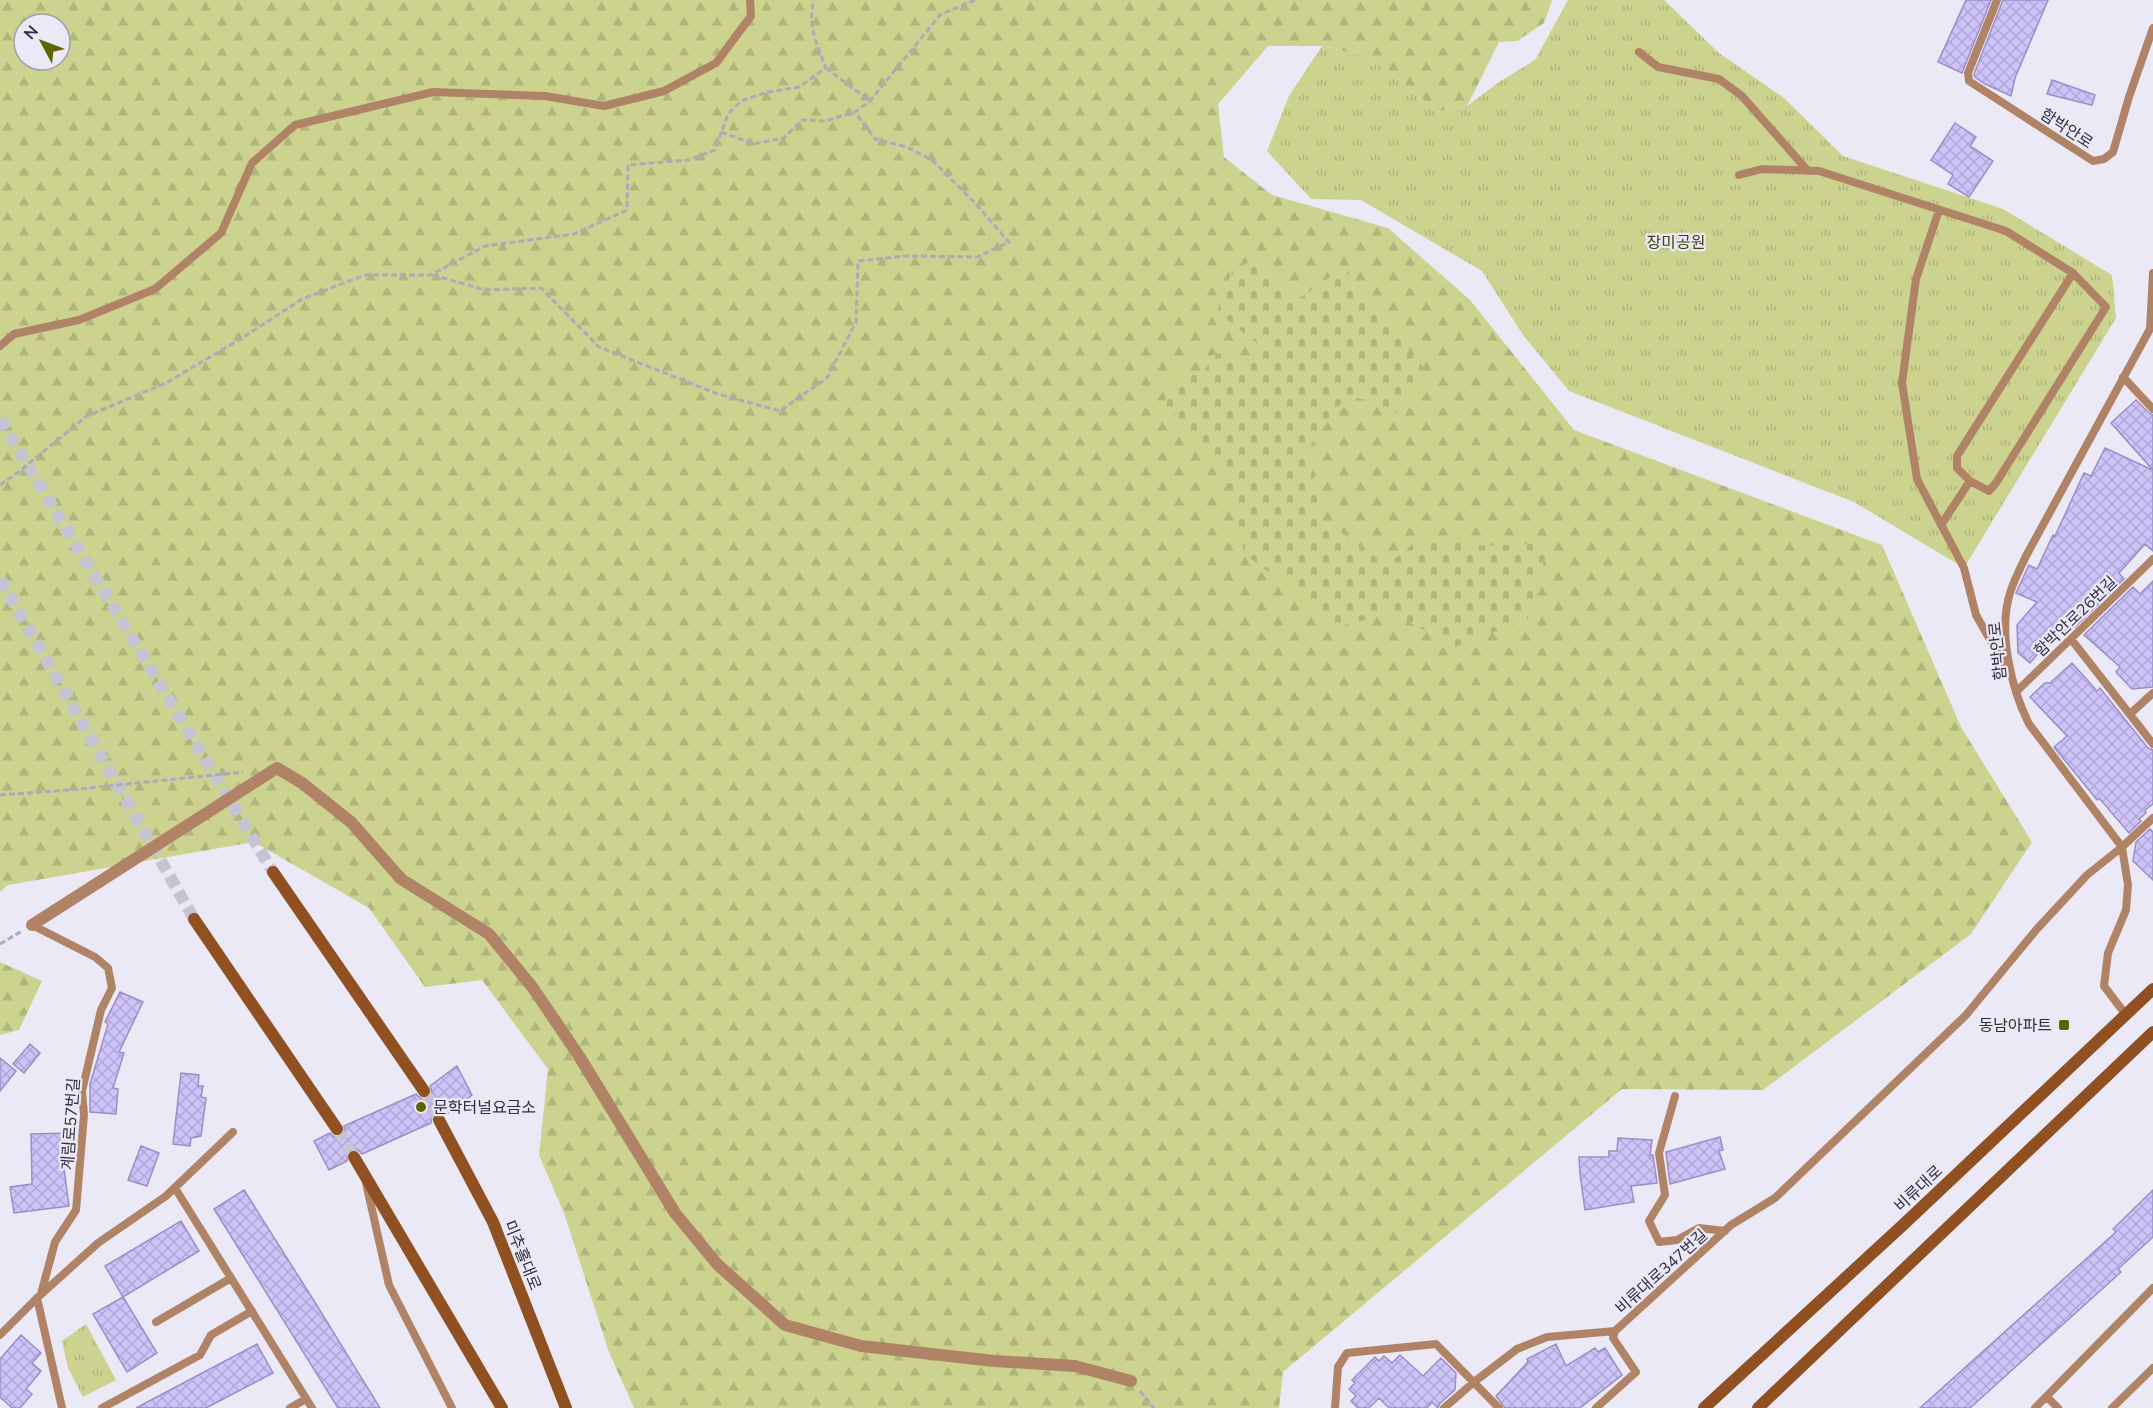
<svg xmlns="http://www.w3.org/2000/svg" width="2153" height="1408" font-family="'Nunito Sans','Noto Sans KR',sans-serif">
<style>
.forest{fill:url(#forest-firs);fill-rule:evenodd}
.cemetery{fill:url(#cemetery-stones)}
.park{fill:url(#park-tufts)}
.building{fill:url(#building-cross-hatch);stroke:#9a8ec9;stroke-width:1.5}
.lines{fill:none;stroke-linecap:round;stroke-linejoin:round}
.secondary-tunnel{stroke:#c6c3d2;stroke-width:12;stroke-dasharray:12 6;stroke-linecap:butt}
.path{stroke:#adaaba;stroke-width:3;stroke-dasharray:6 3;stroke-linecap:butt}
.lane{stroke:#b08366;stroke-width:8}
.street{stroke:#b08366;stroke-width:12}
.secondary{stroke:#905021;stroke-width:12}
.poi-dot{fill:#5f6400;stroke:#ebe9f5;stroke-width:2}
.labels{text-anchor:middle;stroke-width:4.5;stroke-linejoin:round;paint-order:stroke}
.street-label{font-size:16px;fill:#322d45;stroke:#ebe9f5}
.park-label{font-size:16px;fill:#3f430b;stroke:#ebe9f5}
.poi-label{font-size:16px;fill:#322d45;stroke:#ebe9f5;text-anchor:end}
</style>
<defs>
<pattern id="forest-firs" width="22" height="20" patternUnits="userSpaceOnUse" patternTransform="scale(1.5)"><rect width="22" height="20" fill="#ccd38e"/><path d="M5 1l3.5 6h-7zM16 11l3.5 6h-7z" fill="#b0b57c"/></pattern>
<pattern id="cemetery-stones" width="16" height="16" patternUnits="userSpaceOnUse" patternTransform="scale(1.5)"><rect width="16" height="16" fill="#ccd38e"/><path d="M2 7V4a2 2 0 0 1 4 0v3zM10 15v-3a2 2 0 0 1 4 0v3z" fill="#b0b57c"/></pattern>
<pattern id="park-tufts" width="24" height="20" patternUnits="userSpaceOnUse" patternTransform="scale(1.5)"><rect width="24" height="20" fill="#ccd38e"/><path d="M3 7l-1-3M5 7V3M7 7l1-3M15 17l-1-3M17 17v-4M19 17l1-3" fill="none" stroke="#b0b57c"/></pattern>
<pattern id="building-cross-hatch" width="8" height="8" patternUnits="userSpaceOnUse" patternTransform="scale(1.5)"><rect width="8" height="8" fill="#cdc3f9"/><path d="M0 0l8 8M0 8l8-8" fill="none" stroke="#b0a8d7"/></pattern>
</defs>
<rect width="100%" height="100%" fill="#ebe9f5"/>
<path class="forest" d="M0,0H1552L1544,23L1517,41L1499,42L1467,106L1437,112L1375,59L1322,46H1268L1218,104L1224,157L1272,195L1388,228L1470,300L1574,430L1882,545L1961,727L2032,842L1971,934L1763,1090L1622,1089L1283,1372L1279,1408H634L609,1352L564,1213L539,1155L548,1069L482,980L425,987L369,908L254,842L8,885L0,892ZM24,24H60V60H24Z
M0,962L42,981L19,1030L0,1035Z"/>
<path class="cemetery" d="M1257,258L1300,298L1344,267L1427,372L1396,414L1348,394L1309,447L1320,518L1387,565L1419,539L1486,546L1549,543L1528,619L1455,647L1392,613L1333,628L1301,595L1245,555L1225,471L1164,402L1178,373H1203L1215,353L1255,361L1263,348L1217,312L1232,271Z"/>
<path class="park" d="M1568,0H1664L1719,53L1784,98L1843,156L2003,209L2112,275L2116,318L1964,568L1854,502L1569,391L1523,335L1482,271L1361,200L1311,199L1267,151L1289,96L1322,46L1375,59L1437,112L1467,106L1499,82L1535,60Z
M86,1324L116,1380L83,1397L68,1368L62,1341Z"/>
<path class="building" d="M1966,0H1991L1962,73L1938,62Z
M2003,0H2048L2015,78L2011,96L1985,84L1975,77L1974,74Z
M2052,80L2095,95L2092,105L2047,94Z
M1955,123L1976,137L1970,146L1993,161L1969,197L1948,184L1953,175L1931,160Z
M2136,400L2149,413L2153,415V470L2111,423Z
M2105,448L2153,470V551L2145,544L2119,573L2124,579L2075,627L2073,625L2067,632L2057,624L2037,646L2041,650L2030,663L2018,653L2017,625L2037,602L2016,593L2029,565L2037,569L2053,535L2055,536L2084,473L2091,476Z
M2153,581V687L2132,689L2116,672L2120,667L2084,635L2133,587L2140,594Z
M2072,663L2097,691L2100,688L2148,748L2153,750V804L2145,810L2146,813L2139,819L2141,821L2129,833L2099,798L2097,800L2054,747L2067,736L2030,697L2045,683H2050Z
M2150,829L2153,832V880L2133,861L2136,842Z
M120,992L143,1002L119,1052L124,1053L113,1088L118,1089L116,1114L90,1112V1084L108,1024L105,1022Z
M30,1044L40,1053L24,1073L13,1064Z
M0,1058L16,1071L0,1091Z
M457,1066L472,1095L445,1115L440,1112L435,1113L432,1116L431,1123L362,1154L358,1150H350L347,1153V1161L329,1170L314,1141L330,1133L334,1137L341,1136L345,1132L344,1126L416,1094L421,1099L428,1098L432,1091L430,1086Z
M181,1073L199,1075L198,1086H203L201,1097L206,1098L201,1136L191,1138L190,1146L173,1144Z
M70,1133L71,1160L63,1161L69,1206L14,1213L10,1187L32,1184L31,1134Z
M1720,1137L1723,1150L1719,1151L1725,1169L1670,1184L1666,1152Z
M1618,1138L1652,1140L1650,1155H1653L1657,1183L1631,1186L1634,1202L1585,1210L1580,1174L1579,1157H1609V1151H1617Z
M141,1146L159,1153L147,1186L128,1180Z
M244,1190L316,1304L380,1408H338L214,1209Z
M2153,1190V1237L2118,1269L2121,1272L1970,1408H1920L2116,1232L2113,1229Z
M181,1221L199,1251L123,1297L105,1266Z
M123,1297L157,1353L127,1372L93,1314Z
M21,1335L41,1353L32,1363L41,1371L26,1389L32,1394L20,1408H12L0,1397V1359Z
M257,1344L273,1373L206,1408H136Z
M1556,1344L1566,1366L1595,1348L1598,1352L1605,1348L1622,1375L1580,1408H1505L1496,1396L1528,1362L1527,1359Z
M1400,1355L1423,1376L1441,1358L1456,1373L1455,1390L1440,1403L1438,1408L1432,1402L1427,1408H1389L1379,1398L1369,1408H1358L1351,1401L1356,1396L1349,1389L1355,1383L1352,1380L1375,1357L1379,1361L1384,1356L1392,1363Z"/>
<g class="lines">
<path class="secondary-tunnel" d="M0,419L273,872
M0,579L194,919
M424,1091L439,1120
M337,1129L354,1157"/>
<path class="path" d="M826,68L870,101L940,15L975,0
M721,132L754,144L784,138L802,120L826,121L855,112
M433,275L485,290L541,288L599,347L718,394L780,411L827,378L856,322L858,261L906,256L977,257L1009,242L975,203L932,160L907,147L875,139L855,112L870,101
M0,485L17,473L87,416L166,383L242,338L302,299L365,275H431L485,246L574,234L627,210L628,165L689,160L715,150L728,114L741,101L768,92L799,87L826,68C817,45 807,25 814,0
M0,795L70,790L243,772
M0,944L22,931
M1140,1391L1154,1408"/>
<path class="lane" d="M1997,0L1968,73L1969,81L2093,161L2104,159L2113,152L2129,97L2153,28
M1639,52L1658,67L1719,79L1742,96L1808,171
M1739,175L1762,169L1819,171L2006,231L2073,273L2106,307L1996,483L1989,491L1970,481L1957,468V456L2073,273
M1939,210L1916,279L1902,383L1917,479L1964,568L1976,615L2009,673
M0,346L14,334L79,320L155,289L221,233L252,163L295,125L433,92L545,96L604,106L664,91L716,63L751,16L750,0
M2123,377L2153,409
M1941,525L1970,481
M2071,639L2153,744
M2016,692L2153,559
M2130,714L2153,693
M32,925L95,957L108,968L112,988L101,1010L82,1091L84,1115L76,1210L55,1242L41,1294
M2126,1015L2104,986L2108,953L2126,910L2128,885L2122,847L2029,724C2011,688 1997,630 2011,590C2015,578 2021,567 2026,556L2150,329L2153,273
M1675,1096L1659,1153L1665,1195L1649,1221L1659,1242L1677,1240L1699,1228L1725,1231
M366,1183L389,1285L452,1408
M175,1188L312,1408
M37,1298L62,1408
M156,1322L231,1278
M0,1335L37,1298L98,1243L166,1196L233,1132
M2047,1397L2058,1408
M102,1408L200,1355L211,1335L252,1311
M290,1408L306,1399
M1335,1408L1338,1367L1347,1353L1436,1344L1499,1408
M1444,1408L1474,1382L1517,1349L1547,1337L1615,1331L1731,1225L1775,1198L1966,1015L2036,930L2087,875L2122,847L2153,818
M1596,1408L1636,1372L1613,1338L1615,1331
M2035,1408L2153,1288
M2112,1408L2153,1368"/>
<path class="street" d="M32,925L277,768L302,783L351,822L401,879L489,934L533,988L579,1056L675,1213L717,1264L785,1325L861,1346L994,1361L1075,1366L1131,1381"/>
<path class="secondary" d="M273,872L424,1091
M194,919L337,1129
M439,1120L493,1222L566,1408
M354,1157L502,1408
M1704,1408L1904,1224L2153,989
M1758,1408L2153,1032"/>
</g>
<g class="poi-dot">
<rect x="2058" y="1019" width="12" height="12" rx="3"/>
<circle cx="421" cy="1107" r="6"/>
</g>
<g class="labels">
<g class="street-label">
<text transform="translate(2067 128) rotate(33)" y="6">함박안로</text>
<text transform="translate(2075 616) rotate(-44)" y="6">함박안로26번길</text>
<text transform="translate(1997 651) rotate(-96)" y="6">함박안로</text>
<text transform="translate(70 1124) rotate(-86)" y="6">계림로57번길</text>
<text transform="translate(1918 1188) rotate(-43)" y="6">비류대로</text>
<text transform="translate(523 1255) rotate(68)" y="6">미추홀대로</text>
<text transform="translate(1661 1271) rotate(-42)" y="6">비류대로347번길</text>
</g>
<g class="park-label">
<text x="1676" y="248">장미공원</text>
</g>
<g class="poi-label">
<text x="2052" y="1031">동남아파트</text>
<text x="433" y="1113" text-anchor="start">문학터널요금소</text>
</g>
</g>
<g transform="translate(42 42) rotate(311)"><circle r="28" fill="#ebe9f5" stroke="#a19eaf" stroke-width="1.5"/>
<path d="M0-4.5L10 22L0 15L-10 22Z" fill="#5f6400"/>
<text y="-9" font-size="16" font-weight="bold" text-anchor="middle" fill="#322d45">N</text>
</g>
</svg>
